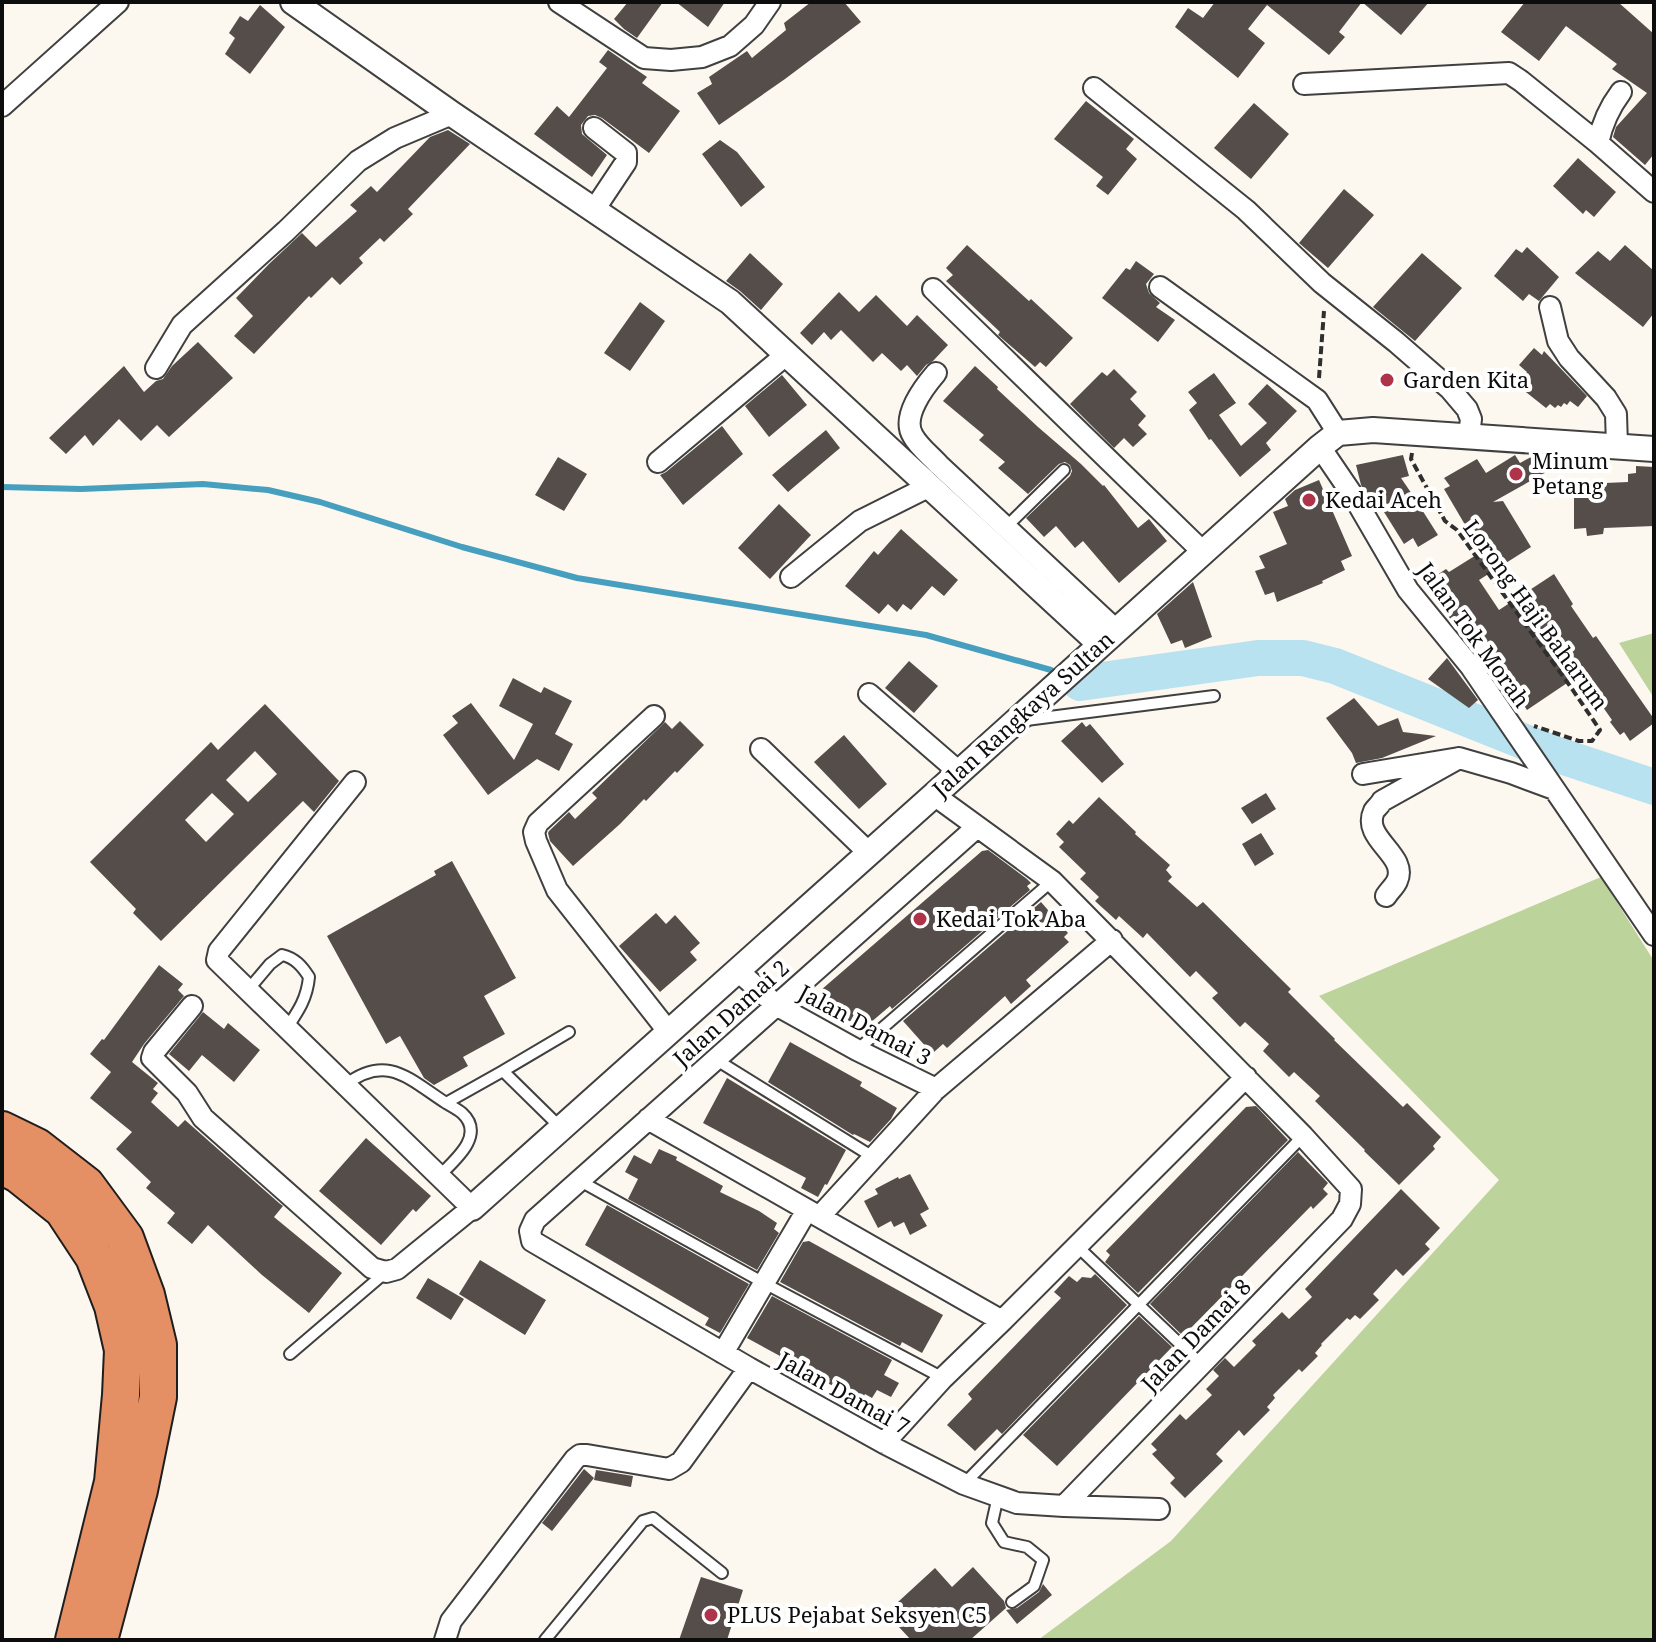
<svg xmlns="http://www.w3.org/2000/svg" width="1656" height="1642" font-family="'Noto Serif',serif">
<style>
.forest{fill:#bcd39c}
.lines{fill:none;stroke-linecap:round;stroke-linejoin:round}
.stream{stroke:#479fbf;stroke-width:6}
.river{stroke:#b8e2f0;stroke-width:36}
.building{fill:#544d4a;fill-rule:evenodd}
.service-casing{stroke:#404040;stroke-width:14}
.minor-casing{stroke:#404040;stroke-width:24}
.tertiary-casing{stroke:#404040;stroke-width:28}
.motorway-casing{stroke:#1e1e1e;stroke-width:40}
.path{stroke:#2f2f2f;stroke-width:4;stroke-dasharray:8 4;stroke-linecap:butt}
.service{stroke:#fff;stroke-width:10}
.minor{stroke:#fff;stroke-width:20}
.tertiary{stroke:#fff;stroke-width:24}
.motorway{stroke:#e58f64;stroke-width:36}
.poi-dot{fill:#af3349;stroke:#fff;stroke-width:3}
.labels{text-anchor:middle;stroke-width:8;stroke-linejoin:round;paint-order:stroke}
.poi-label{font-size:22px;fill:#0d0d0d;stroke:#fff;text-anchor:start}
.street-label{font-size:22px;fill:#0d0d0d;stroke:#fff}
</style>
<rect width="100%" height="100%" fill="#fdf8ef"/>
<path class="forest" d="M1654,633V698L1619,643Z
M1601,877L1654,961V1640H1038L1171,1541L1499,1180L1319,996Z"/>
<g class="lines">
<path class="stream" d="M2,487L81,489L203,484L268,490L320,502L462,547L577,578L926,635L1051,670"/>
<path class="river" d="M1080,683L1258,658H1303L1335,666L1555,754L1654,787"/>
</g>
<path class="building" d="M628,2H663L637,38L624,29L614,19Z
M676,2H725L708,27Z
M811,2H844L861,22L785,79L719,125L697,93L712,84L709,77L747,51L752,58L786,30L784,23Z
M1215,2H1362L1339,32L1345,37L1329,55L1267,5L1248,29L1265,43L1238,78L1175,27L1188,8L1203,18Z
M1362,2H1429L1401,35Z
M1525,2H1618L1654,34V154L1645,165L1613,137L1616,127L1647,93L1612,69L1617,64L1566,26L1539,61L1501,32Z
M260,5L285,27L250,74L225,54L235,38L229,33L240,16L248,21Z
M608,50L647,77L642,83L680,111L649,153L602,118L595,115L588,116L581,125L582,134L607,155L592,177L534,134L557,106L569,117L607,68L599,62Z
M1086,101L1134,139L1126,149L1137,159L1108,195L1096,186L1103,177L1054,139Z
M1254,103L1289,134L1251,179L1214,148Z
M448,130L470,144L408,209L413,214L384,242L380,238L359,258L363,263L340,285L332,277L311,298L309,296L254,354L234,336L253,316L236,298L269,264L302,233L316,247L357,211L350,205L371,186L377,192L430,137Z
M720,140L737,152L765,187L741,207L702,154Z
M1578,158L1616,192L1594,217L1586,210L1583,214L1553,186Z
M1344,189L1374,215L1328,268L1299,243Z
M967,245L1029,301L1031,299L1073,338L1046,367L1040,362L1035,367L998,335L1000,332L946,281L953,275L946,268Z
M1625,245L1654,271V313L1643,327L1575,273L1598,251L1610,261Z
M1527,247L1559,277L1539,301L1529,294L1523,301L1494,276L1516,249L1522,253Z
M750,253L783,284L761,310L740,291L726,281Z
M1422,253L1462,288L1415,341L1373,307Z
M1136,261L1154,274L1146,284L1149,293L1160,303L1156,307L1175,320L1158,342L1102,298L1126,268L1130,270Z
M839,292L859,312L876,295L907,326L917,315L948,345L933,361L926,365L917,376L907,365L901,371L882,353L873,362L841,330L831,340L824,332L812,345L800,333Z
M640,302L665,321L630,371L604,353Z
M198,342L233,378L169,437L157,425L141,441L119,419L93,446L85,435L66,454L49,438L124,366L144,392L156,381L163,379L172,366Z
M1534,348L1542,355L1544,351L1587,396L1578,407L1570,401L1567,405L1564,403L1561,407L1558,405L1555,408L1550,404L1546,408L1521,388L1529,380L1524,376L1527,372L1519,365Z
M975,366L998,387L997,389L1038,427L1081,464L1103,486L1104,485L1138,528L1149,519L1167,541L1119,583L1083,541L1075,548L1056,526L1044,537L1026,518L1070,476L1072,471L1070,465L1065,462L1059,464L1028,494L998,468L1005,462L979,440L984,435L943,401Z
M1114,369L1137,392L1130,399L1146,416L1138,425L1147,434L1133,447L1124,438L1114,448L1070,404L1102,372L1107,376Z
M1214,373L1236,403L1219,415L1241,446L1267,423L1248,404L1267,384L1297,411L1266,443L1271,450L1240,477L1211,439L1209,440L1189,410L1197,403L1188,392Z
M782,375L807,405L769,437L745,406Z
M722,426L743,454L683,505L660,475L666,472Z
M826,430L840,448L788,492L772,475Z
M1403,455L1409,476L1401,478L1414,497L1415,503L1417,502L1438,535L1418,547L1413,538L1404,544L1374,496L1369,497L1361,485L1356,465Z
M1515,455L1520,463L1533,456H1539L1548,471L1493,502L1503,501L1531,547L1479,580L1499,610L1554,574L1573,604L1571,606L1593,638L1596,636L1654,719V723L1630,741L1624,732L1620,735L1610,722L1612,720L1593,693L1587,698L1573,679L1527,710L1505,677L1509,674L1474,624L1461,634L1425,583L1446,569L1449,572L1481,552L1444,489L1450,486L1444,478L1477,459L1486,473Z
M558,457L587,474L564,511L535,495Z
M1636,466L1654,467V526L1604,528L1603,534L1587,536L1586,528L1574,529V492L1582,491V484L1628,482V474L1636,473Z
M1319,480L1352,556L1341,561L1345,570L1322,581L1323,583L1277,602L1274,592L1265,595L1255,571L1265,568L1259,556L1287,544L1273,512L1288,506L1285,499L1295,490Z
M779,504L811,535L770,579L738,548Z
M901,529L958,580L944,596L932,586L911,610L903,604L897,612L888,604L879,614L845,586L874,551L878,555Z
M1193,582L1212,637L1185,648L1182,640L1171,644L1157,614Z
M1447,658L1478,700L1469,708L1428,679Z
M909,661L938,686L914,713L885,688Z
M513,678L541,693L544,687L572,701L555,734L573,744L559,771L537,759L488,795L443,735L458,723L452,716L471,703L514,760L533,724L499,706Z
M1354,698L1378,726L1398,718L1403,732L1436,736L1382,758L1356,763L1352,753L1326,718Z
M265,704L339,781L314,812L303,801L161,941L133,913L136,909L90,862L211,742L218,750ZM255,751L277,774L248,802L226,780ZM212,793L234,814L206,842L185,820Z
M680,721L704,745L677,773L675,771L646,801L644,799L620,824L573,866L550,841L548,833L549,831L569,812L575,819L597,798L592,793L665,722L672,729Z
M1082,722L1086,727L1090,724L1124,764L1102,783L1061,741Z
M844,735L887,784L859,809L814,762Z
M1266,793L1276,809L1252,824L1241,808Z
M1099,797L1136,832L1135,834L1170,865L1166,870L1172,877L1168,881L1197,907L1203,902L1291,989L1288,992L1335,1039L1334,1040L1403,1107L1407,1103L1441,1137L1433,1146L1435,1149L1399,1185L1364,1151L1365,1150L1315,1101L1320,1096L1294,1072L1289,1077L1263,1051L1269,1044L1245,1022L1240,1027L1212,998L1218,993L1196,971L1190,977L1147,933L1143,938L1119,916L1116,920L1095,901L1099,897L1080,879L1086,873L1059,847L1064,842L1056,834L1069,820L1073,824Z
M1261,833L1274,854L1255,866L1242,844Z
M988,850L1027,879L1031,883L1027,886L1030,890L892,1009L890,1006L863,1029L823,1006L821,990L982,851Z
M452,861L516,978L484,996L505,1034L463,1057L468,1066L434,1085L424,1078L400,1036L386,1044L327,936L436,875L434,871Z
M1041,902L1068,933L1064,937L1069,942L1026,980L1031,986L1011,1004L1005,996L947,1048L943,1044L934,1052L930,1047L928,1049L903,1021Z
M656,913L666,924L675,915L700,943L690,952L697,960L660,992L619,946Z
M159,965L183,984L178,990L184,996L144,1044L132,1062L158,1083L153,1089L158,1093L151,1102L178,1127L185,1120L279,1203L283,1206L274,1217L342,1273L309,1313L262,1275L208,1225L192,1244L167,1223L175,1213L146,1188L151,1182L116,1149L132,1132L90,1098L111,1072L90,1054L102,1039L104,1040Z
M203,1012L224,1029L228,1023L260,1050L234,1082L202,1055L189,1071L169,1054Z
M790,1042L862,1082L860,1086L897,1108L891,1119L870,1142L854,1134L853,1135L768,1082Z
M727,1078L846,1150L827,1185L825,1184L818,1197L801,1188L806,1178L703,1123Z
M1256,1106L1288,1140L1138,1293L1105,1262L1110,1255L1106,1251L1246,1107Z
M366,1138L431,1196L416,1212L413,1209L381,1245L319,1191Z
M659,1149L677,1157L676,1160L723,1186L720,1192L759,1211L777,1223L774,1229L779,1233L757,1270L628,1199L638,1179L625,1172L634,1155L651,1164Z
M1298,1152L1328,1183L1323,1189L1328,1194L1313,1209L1311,1206L1183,1336L1150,1304Z
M910,1174L929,1209L920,1214L927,1226L910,1235L904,1222L894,1227L891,1221L878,1228L864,1201L878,1194L875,1189L898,1177L899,1179Z
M1401,1189L1440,1228L1425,1244L1430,1249L1403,1276L1396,1269L1373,1294L1379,1300L1360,1319L1355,1315L1350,1320L1347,1318L1321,1344L1322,1345L1315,1353L1318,1356L1302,1372L1299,1369L1273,1395L1275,1398L1267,1407L1270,1410L1244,1436L1239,1430L1216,1454L1223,1461L1185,1498L1170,1483L1175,1478L1152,1454L1157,1450L1151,1444L1180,1414L1186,1420L1212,1395L1206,1389L1219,1376L1213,1370L1225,1358L1234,1367L1256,1345L1252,1341L1282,1312L1289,1319L1312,1297L1305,1289Z
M607,1205L749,1284L720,1333L705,1325L709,1318L585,1245Z
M809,1241L943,1315L922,1353L902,1342L900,1346L780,1282L803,1242Z
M480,1260L546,1300L525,1335L459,1294Z
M1095,1274L1127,1305L1002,1434L997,1429L975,1451L947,1425L972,1399L968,1394L1061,1298L1054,1292L1069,1276L1077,1282L1082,1277L1091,1278Z
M428,1278L464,1299L451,1320L416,1298Z
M772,1296L892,1360L884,1375L899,1383L891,1397L877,1390L872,1398L865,1394L862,1400L778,1359L780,1356L747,1338Z
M1139,1316L1172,1347L1057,1466L1023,1435Z
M584,1469L594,1478L552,1531L542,1523Z
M596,1470L633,1476L631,1487L594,1480Z
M973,1567L1004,1601L1006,1608L970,1640H911L886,1613L935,1568L952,1587Z
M701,1577L743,1590L727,1640H679Z
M1043,1584L1052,1595L1017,1624L1006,1610L1017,1608L1039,1592Z"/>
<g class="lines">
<defs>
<path id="service" d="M1006,527L1064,470
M1026,720L1214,696
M248,990L270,964L282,955C295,958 302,966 309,977C307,998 299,1010 287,1028
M857,1050L1052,881
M715,1059L873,1157
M345,1085C387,1053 409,1079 446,1103L503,1071
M561,1128L503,1071L569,1032
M439,1176C455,1160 486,1135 462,1113C457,1109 451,1106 446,1103
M580,1181L764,1283L943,1378
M1077,1246L1201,1364
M290,1354L386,1272
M964,1484L1303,1136
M998,1496L992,1523L1004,1542L1027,1547L1043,1560L1034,1586L1012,1602
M545,1640L643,1521L653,1518L722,1573"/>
<path id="minor" d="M559,2L644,58L671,60L702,57L730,46L754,25L770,2
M1304,84L1509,73L1521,81L1598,143
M1094,88L1246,210L1322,283L1396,342L1450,389L1467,409L1471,419L1469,435
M1621,92C1609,108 1602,124 1598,143L1654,192
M2,106L118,2
M594,128L626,153V162L594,210
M1160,287L1317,400L1338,433
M933,289L1203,552
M1550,307L1558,341L1569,358L1606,398L1616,414L1617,446
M156,368L182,325L286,231L358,161L395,138L452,114
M936,373C924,387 901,417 913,436C919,447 931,456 939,465L1116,630
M1320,447L1354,497L1408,590L1471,667L1654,935
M658,462L787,354
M791,577L860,521L930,486
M869,694L959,772
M654,716L538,823L534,832L536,841L557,890L668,1031
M761,749L869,853
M1363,774L1459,758L1511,773L1554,789
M934,795L1052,881L1303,1136L1351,1189L1350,1204L1342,1219L1064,1506
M977,827L535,1220L530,1231L532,1241L749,1368L884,1443L964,1484L1017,1503L1064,1506L1159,1509
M1386,896C1389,891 1395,886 1397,881C1409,855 1361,839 1374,811C1376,808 1380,805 1382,801L1459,758
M737,970L776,1005L857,1050L936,1089
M192,1006L154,1052L152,1058L187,1093L203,1118L372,1268L386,1272L397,1269L472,1208L217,960L219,951L355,782
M648,1119L1002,1321
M820,1216L936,1089L1112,940
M723,1353L807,1210
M884,1443L943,1378L1002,1321L1246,1077
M445,1640L451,1621L575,1459L580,1455H587L669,1469L681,1462L749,1368"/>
<path id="tertiary" d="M293,2L452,114L730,302L1100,644
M472,1208L934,795L1320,447L1338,433L1373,430L1654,449"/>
<path id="motorway" d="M2,1130L37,1147L86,1185L125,1238L146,1295L158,1345V1397L139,1490L99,1640
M2,1166L18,1174L63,1210L94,1257L113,1306L123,1350L121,1395L113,1482L74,1640"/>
</defs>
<use href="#service" class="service-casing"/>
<use href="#minor" class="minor-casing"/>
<use href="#tertiary" class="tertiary-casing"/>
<use href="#motorway" class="motorway-casing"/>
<path class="path" d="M1319,378L1324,311
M1412,453L1411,459L1445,521L1457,530L1570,686L1600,730L1592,741H1579L1534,726"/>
<use href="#service" class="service"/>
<use href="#minor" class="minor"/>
<use href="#tertiary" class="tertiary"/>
<use href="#motorway" class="motorway"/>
</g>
<g class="poi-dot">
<circle cx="1387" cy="380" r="8"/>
<circle cx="1516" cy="474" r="8"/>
<circle cx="1309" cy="500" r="8"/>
<circle cx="920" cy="919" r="8"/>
<circle cx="711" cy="1615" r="8"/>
</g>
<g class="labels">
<g class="poi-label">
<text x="1403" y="388">Garden Kita</text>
<text x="1532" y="469">Minum<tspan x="1532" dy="25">Petang</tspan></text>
<text x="1325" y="508">Kedai Aceh</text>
<text x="936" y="927">Kedai Tok Aba</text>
<text x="727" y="1623">PLUS Pejabat Seksyen C5</text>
</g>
<g class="street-label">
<text transform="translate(1536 615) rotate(54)" y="8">Lorong Haji Baharum</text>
<text transform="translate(1474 635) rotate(54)" y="8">Jalan Tok Morah</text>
<text transform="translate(1023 714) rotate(-42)" y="8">Jalan Rangkaya Sultan</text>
<text transform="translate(731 1013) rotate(-42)" y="8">Jalan Damai 2</text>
<text transform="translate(865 1025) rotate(28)" y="8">Jalan Damai 3</text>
<text transform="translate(1196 1335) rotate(-46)" y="8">Jalan Damai 8</text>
<text transform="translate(844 1393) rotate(29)" y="8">Jalan Damai 7</text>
</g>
</g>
<rect width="1656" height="1642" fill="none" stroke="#0d0d0d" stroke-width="8"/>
</svg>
